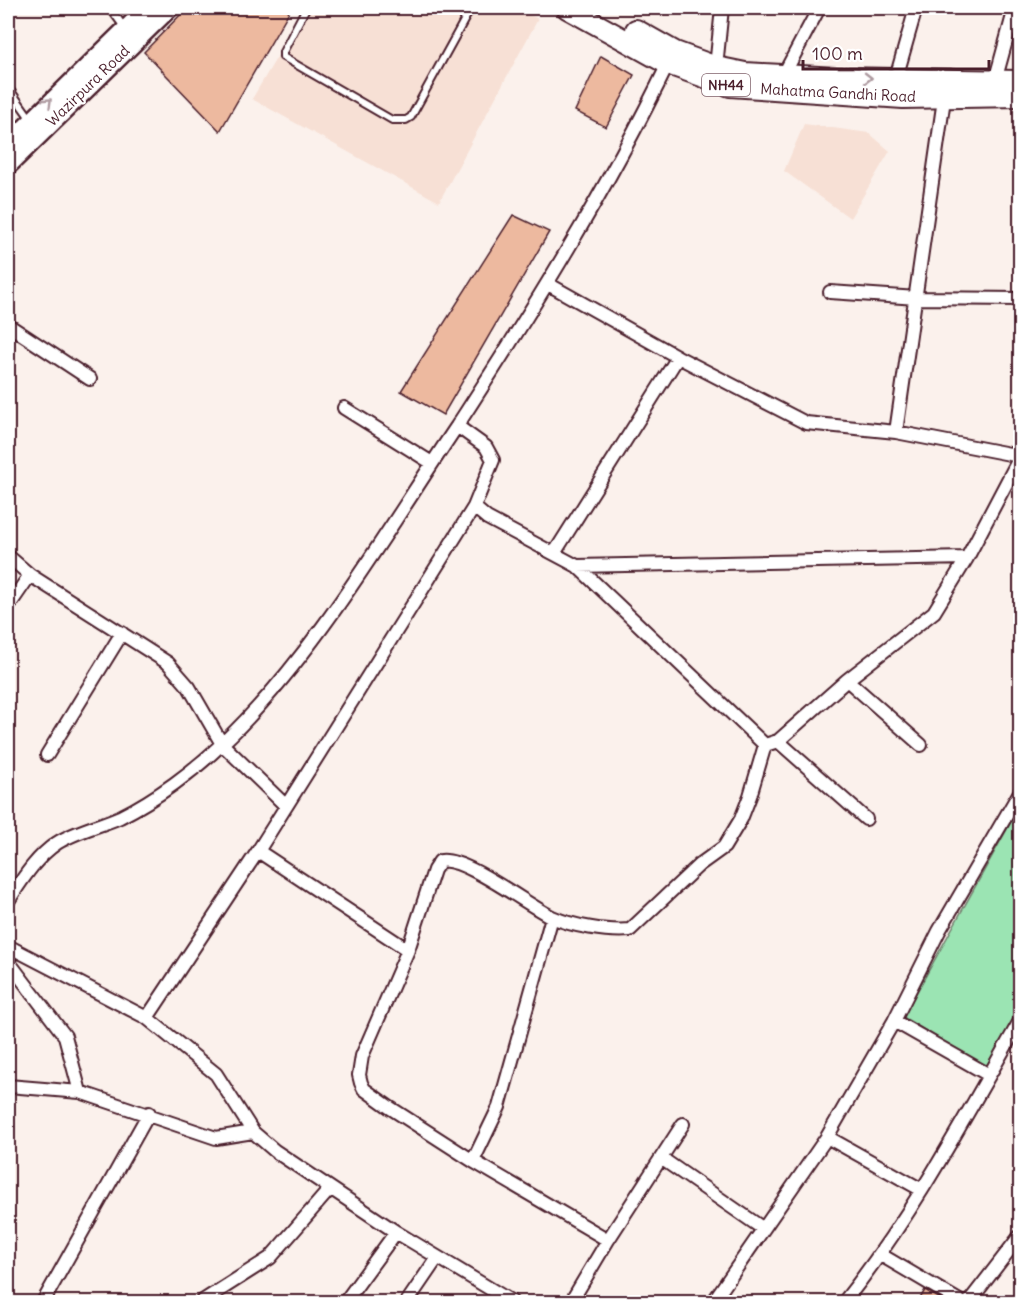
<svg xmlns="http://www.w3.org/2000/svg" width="1028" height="1310" font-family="Delius,sans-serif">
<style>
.built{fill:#f7e0d5}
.green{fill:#9be4b3;stroke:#72826f;stroke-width:1.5}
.building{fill:#edb99f;stroke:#4a1f2b;stroke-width:1.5}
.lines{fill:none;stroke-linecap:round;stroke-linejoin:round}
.service-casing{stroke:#4a1f2b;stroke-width:10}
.minor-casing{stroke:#4a1f2b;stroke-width:16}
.secondary-casing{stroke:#4a1f2b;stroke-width:21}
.trunk-casing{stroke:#4a1f2b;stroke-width:24}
.service{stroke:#fff;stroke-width:6}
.minor{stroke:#fff;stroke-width:12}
.secondary{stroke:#fff;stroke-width:16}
.trunk{stroke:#fff;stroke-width:20}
.oneway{stroke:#ae9aa0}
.labels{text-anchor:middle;stroke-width:4.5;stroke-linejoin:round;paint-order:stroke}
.shield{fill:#fff;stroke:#80626b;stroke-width:1.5}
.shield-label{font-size:14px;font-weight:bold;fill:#4a1f2b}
.street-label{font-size:15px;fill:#4a1f2b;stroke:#fff}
</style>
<rect width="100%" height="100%" fill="#fbf1ec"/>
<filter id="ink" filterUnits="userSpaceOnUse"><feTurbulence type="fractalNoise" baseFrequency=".0167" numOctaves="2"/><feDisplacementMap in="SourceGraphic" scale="12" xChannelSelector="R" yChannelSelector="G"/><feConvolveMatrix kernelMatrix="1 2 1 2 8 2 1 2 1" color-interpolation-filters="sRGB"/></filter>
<g filter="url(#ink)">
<path class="built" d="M306,8H517L538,19L439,202L252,99Z
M804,124L869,133L890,151L850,218L784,171Z"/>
<path class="green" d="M1020,806V1031L997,1074L903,1017Z"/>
<path class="building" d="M187,8H291L220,131L144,52Z
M601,56L634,75L606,127L575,111Z
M513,215L549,232L443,415L401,391Z
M925,1290L946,1302H918Z"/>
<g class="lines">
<defs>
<path id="service" d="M110,8L124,27
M306,8L283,52V57L392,120H406L411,117L471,8
M8,87L30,118"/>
<path id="minor" d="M716,67L722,8
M783,76L819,8
M896,78L916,8
M995,81L1015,8
M548,284L678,357L806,423L896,432L1020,456
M830,292L917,298L1020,299
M8,325L90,379
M344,408L432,463
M896,432L944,99
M474,507L487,518L577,566L765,745L778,741L847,680L934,612L967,558L1020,457
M555,552L678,357
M8,556L30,575L168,663L189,687L222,744L285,805
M577,566L967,558
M8,607L30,575
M847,680L921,745
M778,741L866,819
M47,755L122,633
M258,851L408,950
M8,901C22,880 36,857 57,843C76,831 100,826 120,817C156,799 194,771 223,743C314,657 387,530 457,426
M8,946L147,1018L216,1074L253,1132L275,1151L396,1232L512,1302
M8,961L65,1036L80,1092
M147,1018L258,851L474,507L493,460L486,447L457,426C533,309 607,190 668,64
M894,1021L989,1075
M8,1086L80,1092L216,1138L253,1132
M827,1137L922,1190
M661,1158L762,1228
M473,1161L499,1107L552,917
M608,1240L473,1161L389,1107L364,1089L361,1083L359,1075L362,1056L408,950L434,870L440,861C464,856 527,905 552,917C572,926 607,932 630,930L699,865L724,847L741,819L750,796L765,745
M881,1255L961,1302
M43,1302L149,1113
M201,1302L270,1258L329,1190
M345,1302L396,1232
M407,1302L437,1258
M571,1302L608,1240L683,1124
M713,1302L827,1137L894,1021L939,931L1020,792
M844,1302C913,1215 965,1117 1020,1021
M969,1302L1020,1236"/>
<path id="secondary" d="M8,144L147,8
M8,166L170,8"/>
<path id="trunk" d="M567,8L668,64L730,86L903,98L1020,96
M636,30L675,52L716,67L745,73L837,78L1020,81"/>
</defs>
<use href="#service" class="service-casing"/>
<use href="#minor" class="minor-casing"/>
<use href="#secondary" class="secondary-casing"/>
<use href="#trunk" class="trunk-casing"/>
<use href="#service" class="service"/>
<use href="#minor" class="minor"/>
<use href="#secondary" class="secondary"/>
<use href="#trunk" class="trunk"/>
</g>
<defs><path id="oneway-chevron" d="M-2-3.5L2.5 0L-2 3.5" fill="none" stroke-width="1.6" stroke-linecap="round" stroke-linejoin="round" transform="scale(1.5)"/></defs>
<g class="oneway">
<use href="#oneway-chevron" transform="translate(868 78)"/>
<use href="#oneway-chevron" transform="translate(48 102) rotate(-44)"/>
</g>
</g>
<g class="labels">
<rect class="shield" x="702" y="74" width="48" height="22" rx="4.5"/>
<g class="shield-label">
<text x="726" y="90">NH44</text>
</g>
<g class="street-label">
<text transform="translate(88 86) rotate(-44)" y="5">Wazirpura Road</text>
<text transform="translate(838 93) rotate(3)" y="5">Mahatma Gandhi Road</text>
</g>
</g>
<rect width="1028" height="1310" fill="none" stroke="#fff" stroke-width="30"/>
<rect x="15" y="15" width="998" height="1280" fill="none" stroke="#4a1f2b" stroke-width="2" filter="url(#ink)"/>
<path d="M803 60v9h186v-9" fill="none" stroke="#4a1f2b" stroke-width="3"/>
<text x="812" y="60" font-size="18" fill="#4a1f2b" stroke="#ffffff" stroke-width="4.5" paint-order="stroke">100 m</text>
</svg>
